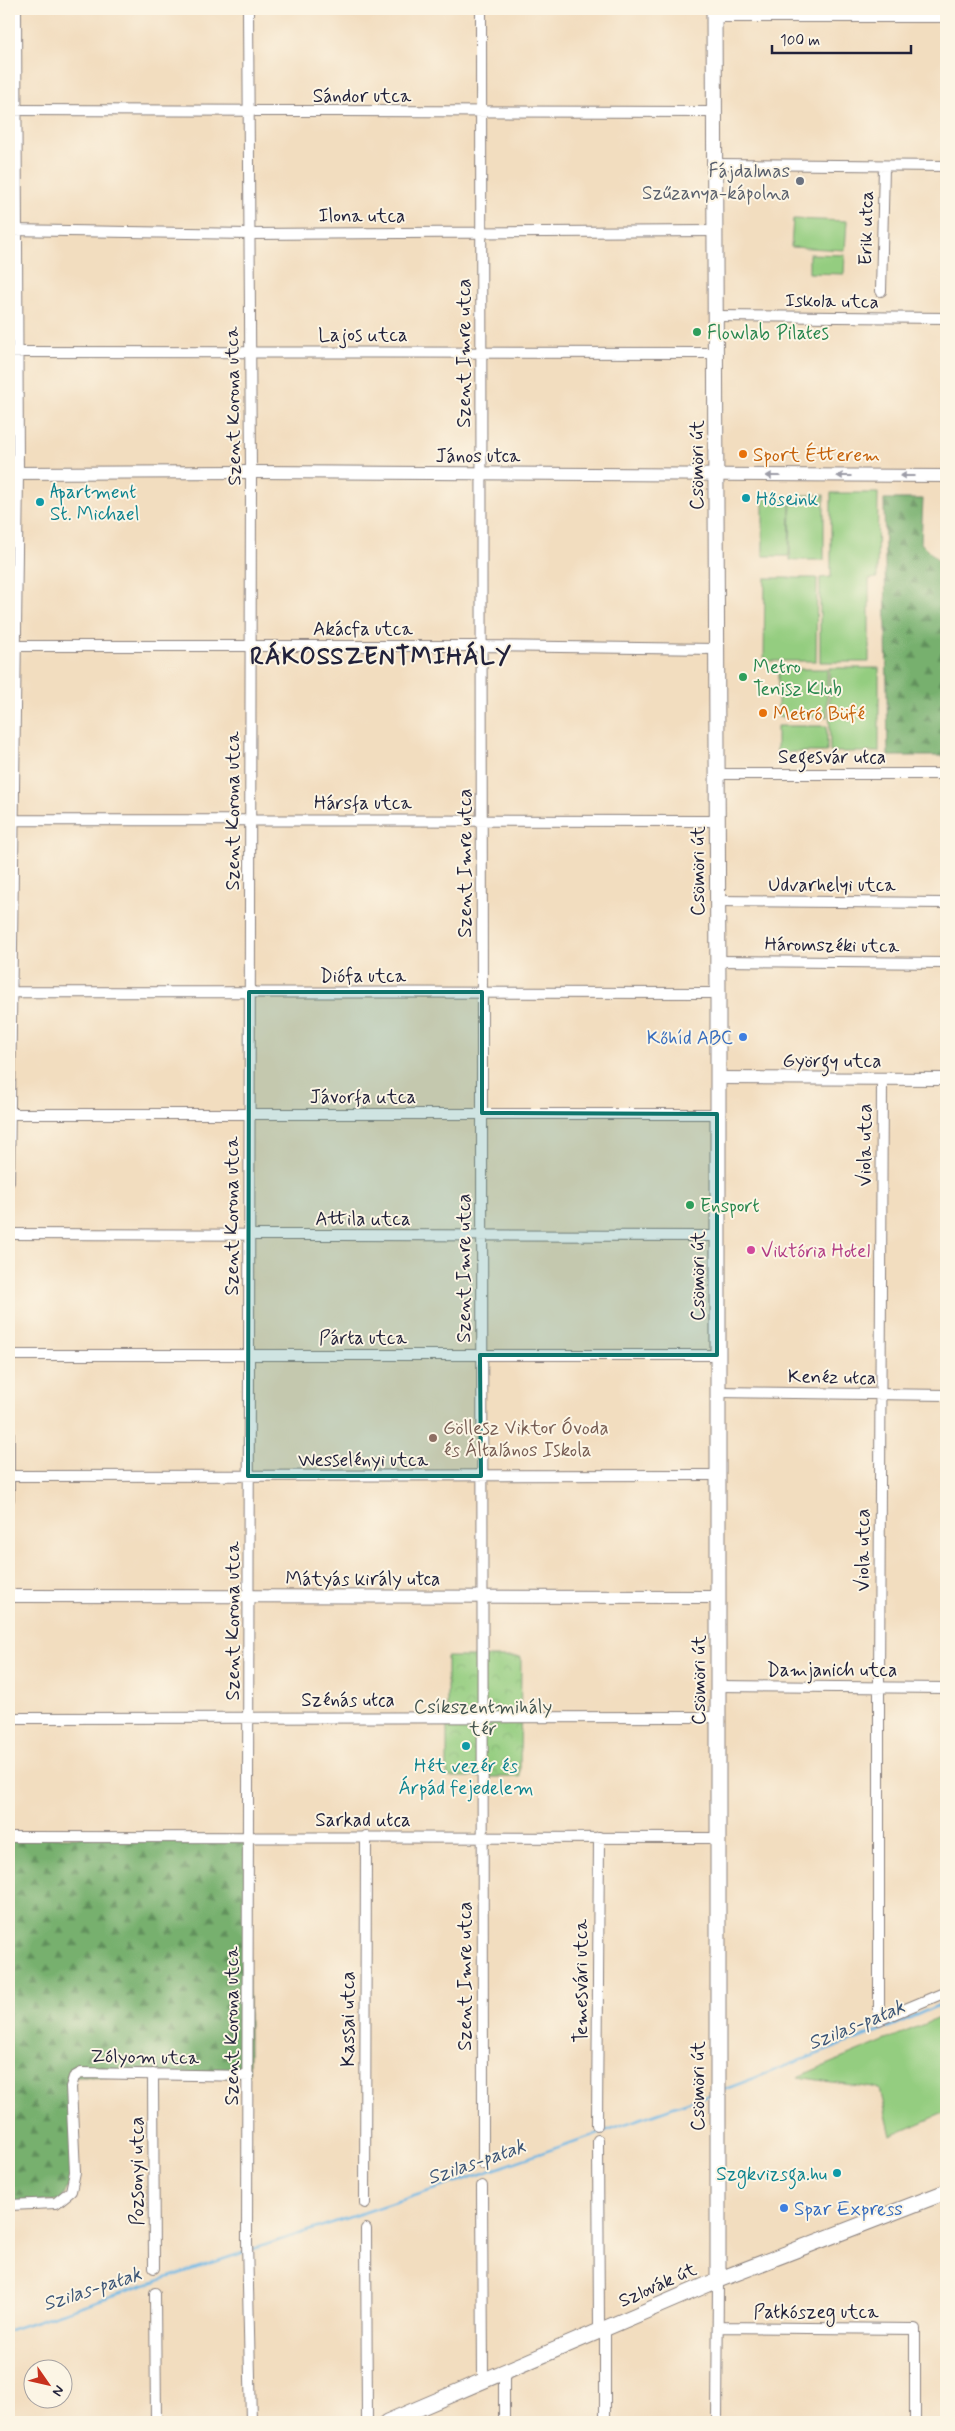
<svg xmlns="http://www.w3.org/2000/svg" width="955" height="2431" font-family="Mynerve,sans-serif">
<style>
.grass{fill:#94cd80;stroke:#5b785e}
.forest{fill:url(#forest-firs);stroke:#4c6954}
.park{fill:url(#park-crowns);stroke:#5b785e}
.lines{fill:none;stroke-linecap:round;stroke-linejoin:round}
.stream{stroke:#6bb5e4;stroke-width:2.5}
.minor-casing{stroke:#8a807d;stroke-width:12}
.tertiary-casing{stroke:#8a807d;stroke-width:14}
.secondary-casing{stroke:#8a807d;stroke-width:17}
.minor{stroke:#fff;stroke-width:10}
.tertiary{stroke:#fff;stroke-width:12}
.secondary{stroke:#fff;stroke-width:15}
.oneway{fill:#9c9ca7}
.marked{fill:#0f766e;fill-opacity:0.2;stroke:#0f766e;stroke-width:4;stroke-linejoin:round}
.worship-dot{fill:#6b7280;stroke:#fcf5e5;stroke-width:2}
.leisure-dot{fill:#2e9e5b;stroke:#fcf5e5;stroke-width:2}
.food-dot{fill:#e8710a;stroke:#fcf5e5;stroke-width:2}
.culture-dot{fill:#0f9aa8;stroke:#fcf5e5;stroke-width:2}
.shop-dot{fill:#3f7fe0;stroke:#fcf5e5;stroke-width:2}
.hotel-dot{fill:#d1479c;stroke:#fcf5e5;stroke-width:2}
.education-dot{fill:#8d6e63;stroke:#fcf5e5;stroke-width:2}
.labels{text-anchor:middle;stroke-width:4;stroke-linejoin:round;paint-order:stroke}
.street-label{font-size:19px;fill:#22223b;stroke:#fcf5e5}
.worship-label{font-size:19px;fill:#5b616d;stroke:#fcf5e5;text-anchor:end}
.leisure-label{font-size:19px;fill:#27864d;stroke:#fcf5e5;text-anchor:start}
.food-label{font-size:19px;fill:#c56008;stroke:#fcf5e5;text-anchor:start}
.culture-label{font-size:19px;fill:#0d838f;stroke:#fcf5e5;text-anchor:start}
.shop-label{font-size:19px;fill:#366cbe;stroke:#fcf5e5;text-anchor:end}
.hotel-label{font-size:19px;fill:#b23c85;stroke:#fcf5e5;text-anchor:start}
.education-label{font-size:19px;fill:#785e54;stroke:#fcf5e5;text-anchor:start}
.park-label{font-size:19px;fill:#445550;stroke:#fcf5e5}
.water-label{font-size:20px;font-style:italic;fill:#3c5576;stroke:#fcf5e5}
.district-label{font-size:24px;font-weight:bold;letter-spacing:1px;fill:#22223b;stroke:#fcf5e5}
</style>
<defs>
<pattern id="forest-firs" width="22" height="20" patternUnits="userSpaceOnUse" patternTransform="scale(1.25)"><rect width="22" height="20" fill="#77b06e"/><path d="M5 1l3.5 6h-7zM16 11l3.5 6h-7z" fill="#618f5c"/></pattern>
<pattern id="park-crowns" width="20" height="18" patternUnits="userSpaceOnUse" patternTransform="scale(1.25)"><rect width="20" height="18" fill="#94cd80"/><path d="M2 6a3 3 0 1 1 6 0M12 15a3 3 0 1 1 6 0" fill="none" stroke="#7fb070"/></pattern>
</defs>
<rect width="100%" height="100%" fill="#fcf5e5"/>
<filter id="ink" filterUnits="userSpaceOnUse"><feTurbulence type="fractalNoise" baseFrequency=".02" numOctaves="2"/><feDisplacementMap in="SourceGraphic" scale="10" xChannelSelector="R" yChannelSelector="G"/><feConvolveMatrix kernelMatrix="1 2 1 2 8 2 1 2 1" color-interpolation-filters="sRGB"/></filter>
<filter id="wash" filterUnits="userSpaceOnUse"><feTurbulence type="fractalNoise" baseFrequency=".0096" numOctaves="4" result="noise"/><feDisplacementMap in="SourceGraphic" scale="20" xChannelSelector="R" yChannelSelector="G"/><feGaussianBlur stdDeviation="1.12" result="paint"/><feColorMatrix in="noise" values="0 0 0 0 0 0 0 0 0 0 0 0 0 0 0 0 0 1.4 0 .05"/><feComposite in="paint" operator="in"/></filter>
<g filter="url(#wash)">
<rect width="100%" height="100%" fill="#f2ddbf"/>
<path class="grass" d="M793,219L847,221L845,250L791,247Z
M809,254L845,255L844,274L809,273Z
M831,493H878L877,578L869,579V662H820V578L831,577Z
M791,495H824V560H790Z
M763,499H790L789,556H763Z
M765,578H817L816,661H764Z
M829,668H879V752H830Z
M778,669H827V717H778Z
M777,726H827V752H777Z
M946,2015V2112L891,2136L880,2089L797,2077Z"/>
<path class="forest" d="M884,499H923L921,543L937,559L946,573V756H888Z
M9,1837H248L249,2076L74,2077L75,2172L62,2200L9,2205Z"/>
<path class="park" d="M9,126H11V223H9Z
M447,1657H521L520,1777H447Z"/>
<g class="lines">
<path class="stream" d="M723,2090L894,2025L946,2002
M250,2250L484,2173L714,2093
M9,2330L245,2252"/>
</g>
</g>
<g filter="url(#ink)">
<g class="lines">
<defs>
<path id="minor" d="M248,9L251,472L247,2241L251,2422
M481,9C481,727 480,1445 483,2164
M714,17H946
M9,110L714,112
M715,164L946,166
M9,230L248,234L715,231
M881,291L884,167
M716,316L946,318
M9,352L716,353
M10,646H482L716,649
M717,774H946
M9,820L717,821
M717,901L946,903
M718,961L946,963
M9,992L718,993
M882,1079L879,1687V2020L946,1992
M9,1114H717
M9,1182L18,473L16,9
M9,1234L717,1236
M9,1355H717
M718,1392L946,1395
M9,1429V1499
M9,1476L718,1475
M717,1686L946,1688
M9,1718L717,1717
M9,1837L717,1838
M153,2074L154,2268
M597,2125L599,1837
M598,2140L599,2331
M482,2186L483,2381
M365,2203L366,1836
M9,2205L56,2203L71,2191L75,2172L71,2087L74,2077L81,2073L249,2076
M366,2229L367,2422
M155,2293L156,2422
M718,2327L915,2329V2422
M605,2329V2422
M504,2422V2372
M717,2422L718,2280"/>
<path id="tertiary" d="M9,473L251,472L946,476
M717,1078L946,1079
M9,1596L718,1597"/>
<path id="secondary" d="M714,9L718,993V2280
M387,2422L718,2280L946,2192"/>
</defs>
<use href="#minor" class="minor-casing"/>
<use href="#tertiary" class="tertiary-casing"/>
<use href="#secondary" class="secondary-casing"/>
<use href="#minor" class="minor"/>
<use href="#tertiary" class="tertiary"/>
<use href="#secondary" class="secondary"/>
</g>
<defs><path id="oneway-solid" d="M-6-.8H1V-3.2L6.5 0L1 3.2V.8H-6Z" transform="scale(1.25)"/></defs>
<g class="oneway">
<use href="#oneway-solid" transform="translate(773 476) rotate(-180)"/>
<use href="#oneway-solid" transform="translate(844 476) rotate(180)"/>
<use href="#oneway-solid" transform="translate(907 476) rotate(-180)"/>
</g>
</g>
<path class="marked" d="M249,992H482V1113L717,1114V1355H480L481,1476H248Z"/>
<circle class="worship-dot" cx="800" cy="181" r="5"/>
<g class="leisure-dot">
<circle cx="697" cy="332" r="5"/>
<circle cx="743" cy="677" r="5"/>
<circle cx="690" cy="1205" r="5"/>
</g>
<g class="food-dot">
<circle cx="743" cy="454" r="5"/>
<circle cx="763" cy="713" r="5"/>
</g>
<g class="culture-dot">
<circle cx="746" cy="498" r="5"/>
<circle cx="40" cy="502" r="5"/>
<circle cx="466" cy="1746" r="5"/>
<circle cx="837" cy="2173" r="5"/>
</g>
<g class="shop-dot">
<circle cx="743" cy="1037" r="5"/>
<circle cx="784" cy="2208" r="5"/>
</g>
<circle class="hotel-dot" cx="751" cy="1250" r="5"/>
<circle class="education-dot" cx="433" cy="1438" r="5"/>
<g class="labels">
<g class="street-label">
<text x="362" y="102">Sándor utca</text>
<text x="362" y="222">Ilona utca</text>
<text transform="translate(865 228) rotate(-89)" y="7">Erik utca</text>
<text transform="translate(832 300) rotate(1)" y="7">Iskola utca</text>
<text x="363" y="341">Lajos utca</text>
<text transform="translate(463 353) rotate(-90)" y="7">Szent Imre utca</text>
<text transform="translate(232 406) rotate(-91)" y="7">Szent Korona utca</text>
<text x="478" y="462">János utca</text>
<text transform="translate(696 465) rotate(-90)" y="7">Csömöri út</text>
<text x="363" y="635">Akácfa utca</text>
<text x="832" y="763">Segesvár utca</text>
<text x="363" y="809">Hársfa utca</text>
<text transform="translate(232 811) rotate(-90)" y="7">Szent Korona utca</text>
<text transform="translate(464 863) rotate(-90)" y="7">Szent Imre utca</text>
<text transform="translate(697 871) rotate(-90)" y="7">Csömöri út</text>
<text x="832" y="891">Udvarhelyi utca</text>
<text transform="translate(832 944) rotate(1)" y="7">Háromszéki utca</text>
<text x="363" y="982">Diófa utca</text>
<text x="832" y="1067">György utca</text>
<text x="363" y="1103">Jávorfa utca</text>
<text transform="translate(864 1145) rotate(-90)" y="7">Viola utca</text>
<text transform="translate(231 1216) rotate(-90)" y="7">Szent Korona utca</text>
<text x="363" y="1225">Attila utca</text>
<text transform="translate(463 1268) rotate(-90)" y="7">Szent Imre utca</text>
<text transform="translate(697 1276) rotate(-90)" y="7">Csömöri út</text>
<text x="363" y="1344">Párta utca</text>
<text transform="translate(832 1376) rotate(1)" y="7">Kenéz utca</text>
<text x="363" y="1466">Wesselényi utca</text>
<text transform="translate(862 1550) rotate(-90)" y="7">Viola utca</text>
<text x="363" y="1585">Mátyás király utca</text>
<text transform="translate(232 1621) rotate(-90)" y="7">Szent Korona utca</text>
<text x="832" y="1676">Damjanich utca</text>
<text transform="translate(698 1680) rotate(-90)" y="7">Csömöri út</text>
<text x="348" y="1706">Szénás utca</text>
<text x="363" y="1826">Sarkad utca</text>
<text transform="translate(464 1976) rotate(-90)" y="7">Szent Imre utca</text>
<text transform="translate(580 1981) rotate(-90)" y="7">Temesvári utca</text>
<text transform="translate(347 2019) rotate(-90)" y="7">Kassai utca</text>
<text transform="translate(231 2026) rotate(-90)" y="7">Szent Korona utca</text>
<text transform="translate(145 2056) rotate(1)" y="7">Zólyom utca</text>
<text transform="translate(697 2086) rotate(-90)" y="7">Csömöri út</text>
<text transform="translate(136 2171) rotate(-90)" y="7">Pozsonyi utca</text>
<text transform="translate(657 2284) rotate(-24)" y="7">Szlovák út</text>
<text x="816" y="2318">Patkószeg utca</text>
</g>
<g class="worship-label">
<text x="790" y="177">Fájdalmas<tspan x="790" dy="22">Szűzanya-kápolna</tspan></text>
</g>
<g class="leisure-label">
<text x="707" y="339">Flowlab Pilates</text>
<text x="753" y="673">Metro<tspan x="753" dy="22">Tenisz Klub</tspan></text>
<text x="700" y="1212">Ensport</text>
</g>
<g class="food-label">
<text x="753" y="461">Sport Étterem</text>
<text x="773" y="720">Metró Büfé</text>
</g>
<g class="culture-label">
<text x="50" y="498">Apartment<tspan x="50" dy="22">St. Michael</tspan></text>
<text x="756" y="505">Hőseink</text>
<text x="466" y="1772" text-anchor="middle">Hét vezér és<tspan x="466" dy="22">Árpád fejedelem</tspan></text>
<text x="827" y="2180" text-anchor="end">Szgkvizsga.hu</text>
</g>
<g class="shop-label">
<text x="733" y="1044">Kőhíd ABC</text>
<text x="794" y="2215" text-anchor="start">Spar Express</text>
</g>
<g class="hotel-label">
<text x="761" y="1257">Viktória Hotel</text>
</g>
<g class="education-label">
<text x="443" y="1434">Göllesz Viktor Óvoda<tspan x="443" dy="22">és Általános Iskola</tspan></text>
</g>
<g class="park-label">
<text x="483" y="1713">Csíkszentmihály<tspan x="483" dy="22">tér</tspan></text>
</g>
<g class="water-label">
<text transform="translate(856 2024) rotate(-22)" y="7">Szilas-patak</text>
<text transform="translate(476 2161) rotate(-19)" y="7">Szilas-patak</text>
<text transform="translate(92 2288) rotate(-18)" y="7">Szilas-patak</text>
</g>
<g class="district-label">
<text x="381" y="664">RÁKOSSZENTMIHÁLY</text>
</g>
</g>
<rect width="955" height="2431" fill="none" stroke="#fcf5e5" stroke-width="30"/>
<g transform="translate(48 2384) rotate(124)"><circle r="24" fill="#fcf5e5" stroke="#a5a1a1"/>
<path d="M0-4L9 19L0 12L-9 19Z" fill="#c8321e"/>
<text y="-8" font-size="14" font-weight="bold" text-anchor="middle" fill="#22223b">N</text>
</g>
<path d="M772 45v8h139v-8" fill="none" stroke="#22223b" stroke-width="2.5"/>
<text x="780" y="45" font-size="15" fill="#22223b" stroke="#fcf5e5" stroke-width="4" paint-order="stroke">100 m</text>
</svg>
